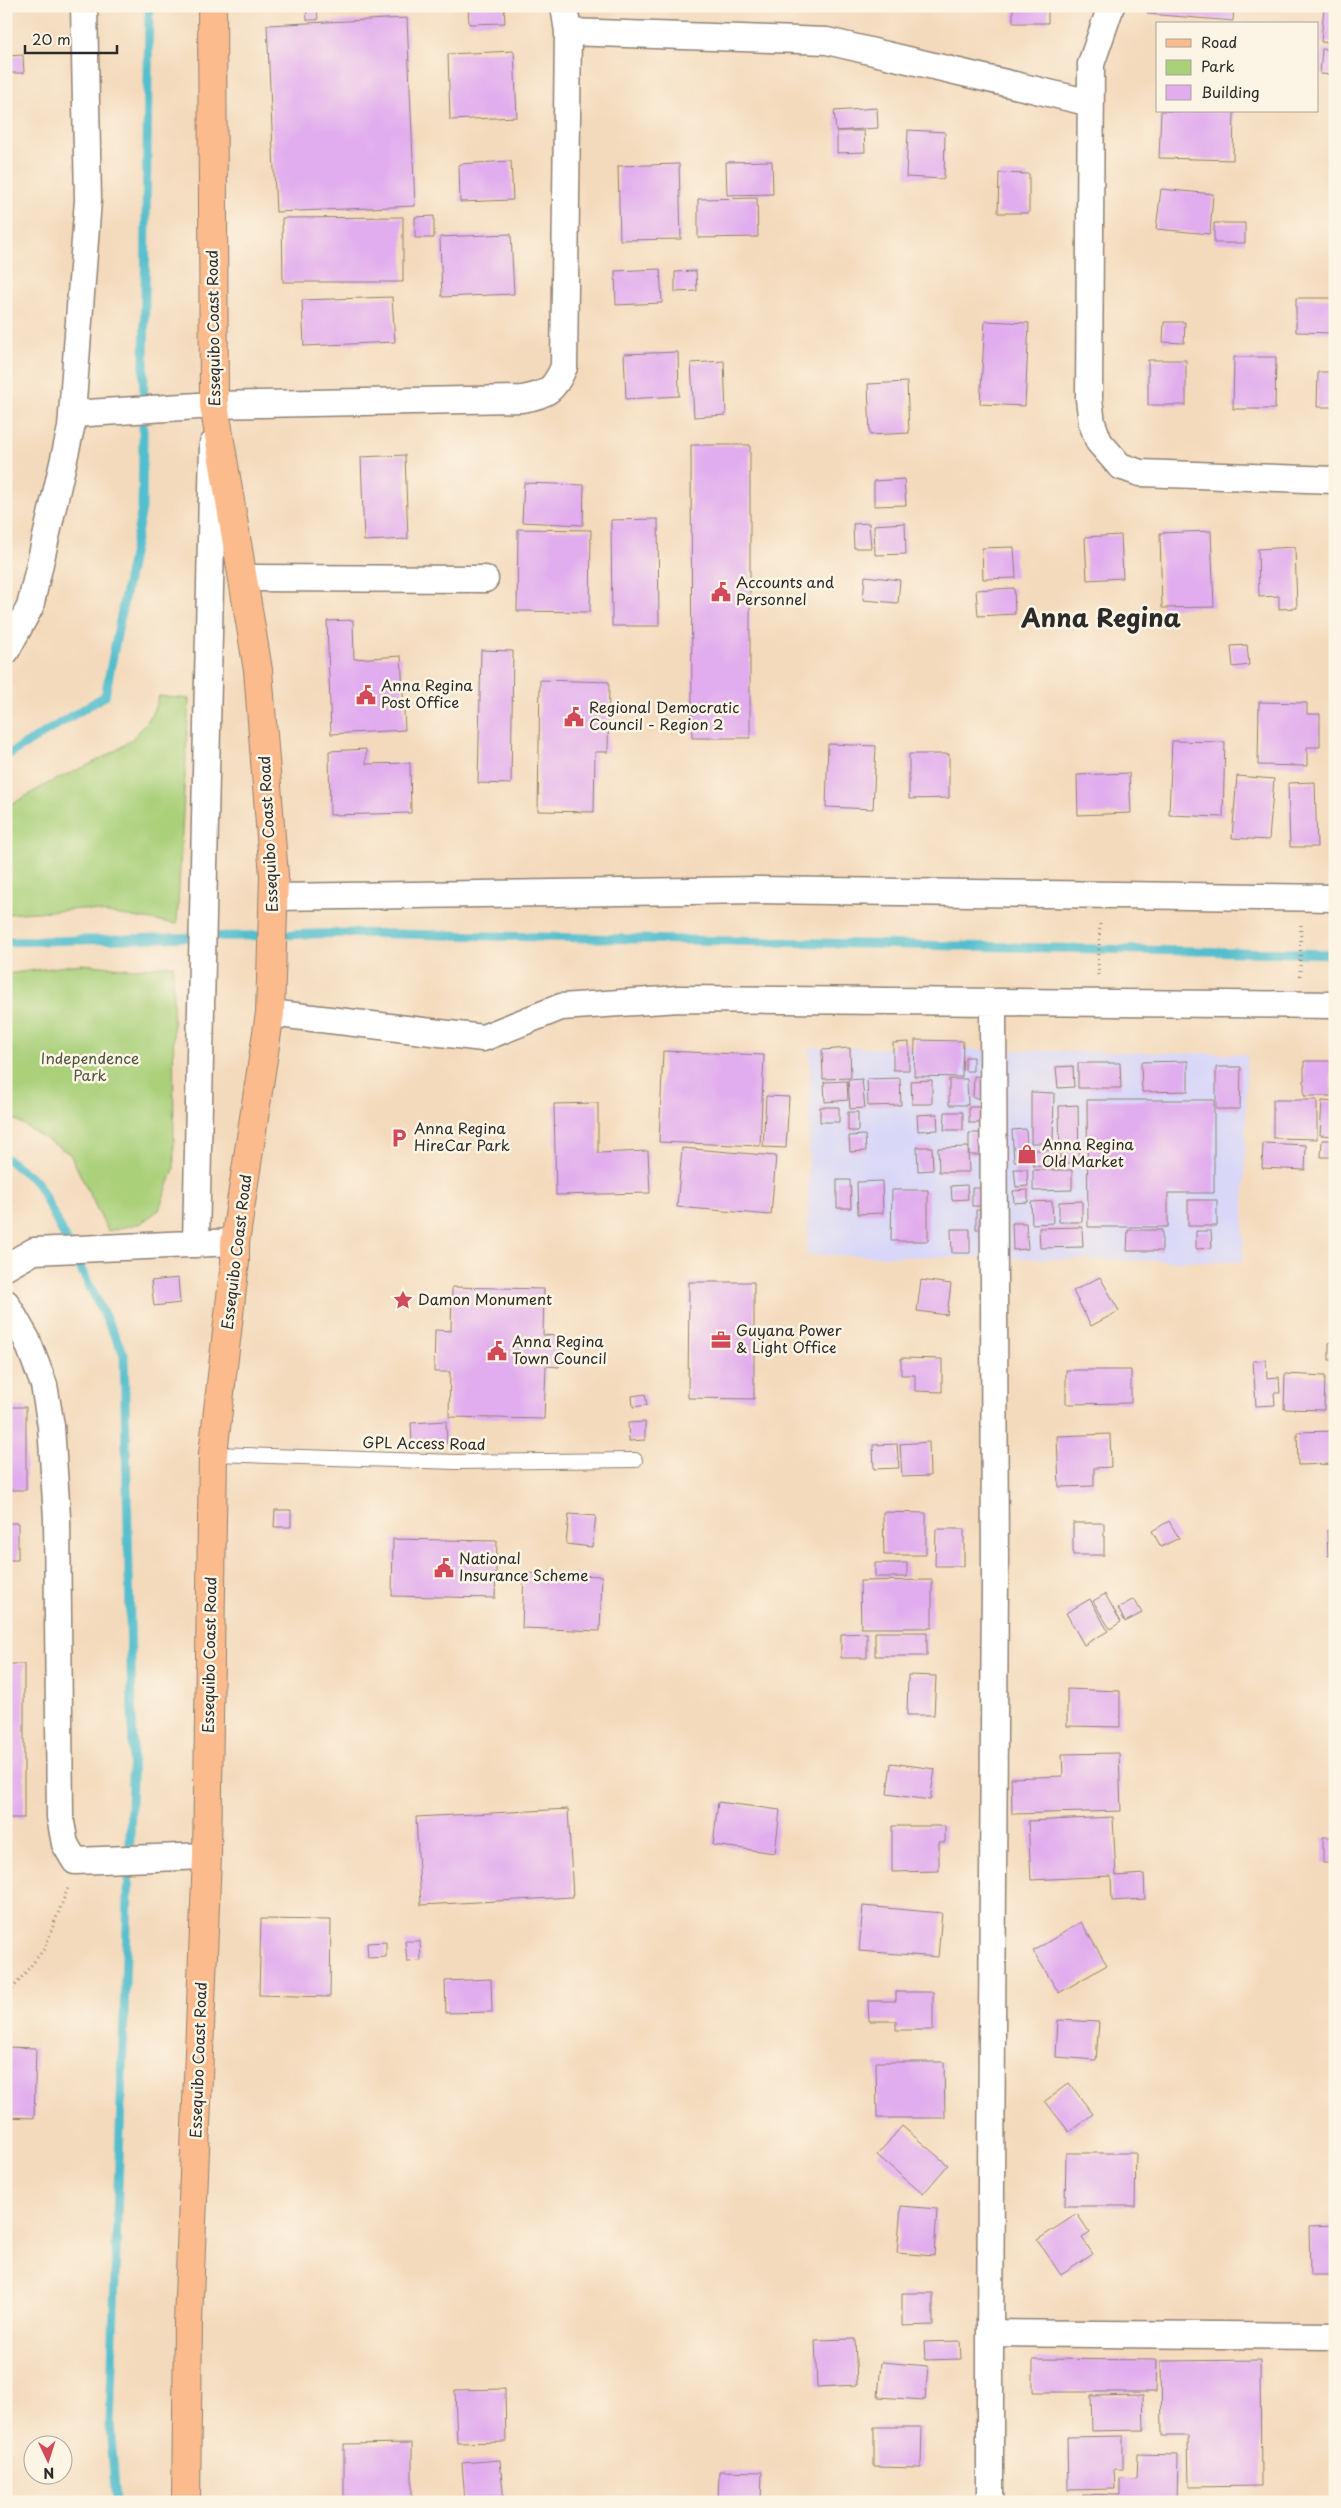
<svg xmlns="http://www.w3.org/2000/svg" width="1341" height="2508" font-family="'Playpen Sans',sans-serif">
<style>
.built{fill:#d8d7f8}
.green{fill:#aad07a;stroke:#6a7e52}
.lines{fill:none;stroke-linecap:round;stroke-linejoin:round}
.stream{stroke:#52becd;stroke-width:9}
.building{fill:#e2adee}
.service-casing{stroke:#908274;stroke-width:16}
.minor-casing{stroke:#908274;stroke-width:29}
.primary-casing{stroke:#908274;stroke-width:30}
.path{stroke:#908274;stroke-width:3;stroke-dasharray:1 4;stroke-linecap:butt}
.service{stroke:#fff;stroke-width:14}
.minor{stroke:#fff;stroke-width:26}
.primary{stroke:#fbbb8c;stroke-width:28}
.labels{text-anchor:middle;stroke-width:5;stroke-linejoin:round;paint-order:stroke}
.street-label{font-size:15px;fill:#2b2b2b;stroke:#fcf5e5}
.poi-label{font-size:15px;fill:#2b2b2b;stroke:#fcf5e5;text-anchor:start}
.park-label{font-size:15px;fill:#4b543f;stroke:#fcf5e5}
.town-label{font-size:25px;font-weight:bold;fill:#2b2b2b;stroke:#fcf5e5}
</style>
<rect width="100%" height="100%" fill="#fcf5e5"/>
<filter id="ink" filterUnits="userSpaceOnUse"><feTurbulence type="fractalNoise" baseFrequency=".02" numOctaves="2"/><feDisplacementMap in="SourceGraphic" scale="10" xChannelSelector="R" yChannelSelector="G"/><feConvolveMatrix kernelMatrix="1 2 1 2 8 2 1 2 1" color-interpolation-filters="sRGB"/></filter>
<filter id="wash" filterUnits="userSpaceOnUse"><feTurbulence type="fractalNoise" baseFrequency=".0096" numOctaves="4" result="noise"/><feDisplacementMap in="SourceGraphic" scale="20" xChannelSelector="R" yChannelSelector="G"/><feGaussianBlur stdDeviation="1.12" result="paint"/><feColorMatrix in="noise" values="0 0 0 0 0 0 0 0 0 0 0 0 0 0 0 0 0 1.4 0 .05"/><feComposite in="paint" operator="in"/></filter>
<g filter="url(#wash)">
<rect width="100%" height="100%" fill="#f4dabc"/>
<path class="built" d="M810,1047L1247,1054L1243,1262L807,1255Z"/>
<path class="green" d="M159,696L189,699L177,924L82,909L6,914V807C22,799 37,789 53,781C97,760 144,747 159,696Z
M81,964L134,969L173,965L174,1169L159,1210L141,1223L108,1231L70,1154L6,1114V974Z"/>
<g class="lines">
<path class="stream" d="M6,756L105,696L142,509L149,6
M6,942L352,933L1335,954
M6,1158L37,1182L124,1354L133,1750L110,2424L116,2502"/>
</g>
<g id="blocks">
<path class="building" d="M306,6H317L318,20H307Z
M386,6H411V10L386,12Z
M468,6H504L505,23L469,24Z
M1013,6H1048V23H1013Z
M1148,6H1234L1233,21L1148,14Z
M1324,6H1335V43L1321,42Z
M407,18L415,206L276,212L267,25Z
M1322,49L1335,50V75L1320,74Z
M514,51L517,117L450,120L448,54Z
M23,55L24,73H6V56Z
M877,108L878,128L836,131L834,111Z
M1161,111H1234L1233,160L1159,158Z
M908,130L945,132L944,179L906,177Z
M837,131H864L865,152L837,153Z
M511,161L513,200L460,202L459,164Z
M772,161L773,194L727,195L726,162Z
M679,164L681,239L620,240L618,166Z
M999,173L1029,174V213H998Z
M1161,189L1213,194L1210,234L1156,229Z
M757,198L758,237L698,238V199Z
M434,216V238H415V217Z
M403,217V282H283L282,218Z
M1214,223H1245V243H1214Z
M511,234L514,294L442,297L440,237Z
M660,269L662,303L616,305L615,271Z
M696,271L697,291L675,292V272Z
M392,297L395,342L304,346L302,300Z
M1296,298H1335V333L1296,332Z
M985,321L1029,323L1025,406L980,404Z
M1164,322H1185L1184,343L1163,342Z
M678,352L679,396L626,399L624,354Z
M1234,357H1276L1275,409H1233Z
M1148,360H1186V405H1148Z
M724,361L726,415L694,417L691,363Z
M1318,372H1335V407H1317Z
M907,382L909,433L870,435L868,384Z
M691,445H750V738H692Z
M405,455L408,539L364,541L361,457Z
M904,479L906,505L874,506V481Z
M524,483L584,485L583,525L522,522Z
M658,519L659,626H612L611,520Z
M869,523L871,548H854L853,524Z
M905,523L906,554L875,555L874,525Z
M518,529L591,530L590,612L517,611Z
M1211,531L1214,607L1162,608L1160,533Z
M1121,535L1123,578L1087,580L1085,537Z
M1014,547L1016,578L983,579L982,548Z
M1295,547L1297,608L1279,609V596L1259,597L1258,549Z
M865,576L900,580L898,603L863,600Z
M1014,588L1015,614L978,616L976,590Z
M353,620L354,659L401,656L405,730L331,734L327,621Z
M1247,645L1249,665L1233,667L1231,646Z
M481,650L513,651L511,784L478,783Z
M540,680L609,682L608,752H595L594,812L538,811Z
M1259,702L1307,703V714H1320V747H1307V766L1258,765Z
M1172,741L1225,742L1223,817L1169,815Z
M828,744L876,746L873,809L826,807Z
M366,749V764L410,763L411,813L330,815L329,751Z
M909,754H949V798L909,799Z
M1129,773L1131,813L1078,815L1077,775Z
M1237,776L1274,779L1269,840L1232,838Z
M1315,782L1317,847H1290L1288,783Z
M915,1040L963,1041L962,1077L914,1076Z
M909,1042V1070H893V1043Z
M850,1048L851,1078L823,1079L822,1050Z
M663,1051L764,1055L760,1146L659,1142Z
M965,1057H973V1071H965Z
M1188,1061V1091L1142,1092L1141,1062Z
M1304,1061H1331V1096H1304Z
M1078,1063H1120L1121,1088H1078Z
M1073,1066L1074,1087L1058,1088L1056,1067Z
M1216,1067H1241L1240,1109H1216Z
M974,1076L984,1077L983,1098H973Z
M900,1078L901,1105L868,1106L867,1079Z
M862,1079L865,1108L850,1109L848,1080Z
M949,1079H967L968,1105H949Z
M932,1080V1104H912L911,1081Z
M847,1081L848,1100L825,1102L824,1082Z
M1031,1092L1054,1093L1053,1143H1031Z
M766,1096L789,1097L786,1148L763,1147Z
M1087,1100H1214V1193H1168V1227H1088Z
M1273,1100H1317V1139L1273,1138Z
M1322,1101L1335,1102V1136L1320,1135Z
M598,1103V1153L648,1151L650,1193L556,1195L554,1104Z
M1078,1105L1079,1163H1060L1059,1106Z
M820,1107H839V1122H820Z
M969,1107H988V1123H969Z
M848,1112H858V1131H848Z
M945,1112H963V1130H944Z
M937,1114L938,1130L918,1131L917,1115Z
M1026,1129L1028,1160L1014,1161L1012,1130Z
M969,1133H987V1155H969Z
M865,1135L866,1151L850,1152L849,1136Z
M1322,1140H1335V1157H1321Z
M1263,1143L1306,1145L1305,1170L1262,1168Z
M917,1147H932L933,1170L918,1171Z
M968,1147L969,1172H939L938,1148Z
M682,1148L776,1156L771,1215L677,1207Z
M1033,1150H1055V1166H1033Z
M1014,1169H1027L1028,1186L1016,1187Z
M1033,1170H1072V1190L1033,1191Z
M837,1180H850L851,1208H837Z
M882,1181L883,1213L858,1214L857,1182Z
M967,1185L968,1199L952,1200L951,1186Z
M972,1188H987V1206H972Z
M892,1190H928V1241H891Z
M1028,1190V1202L1014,1203L1013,1191Z
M1188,1200H1217V1226H1188Z
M1052,1201L1053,1223L1032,1224L1031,1202Z
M1082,1201V1222H1059V1202Z
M976,1210H989V1229H976Z
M1012,1223H1026L1028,1249L1013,1250Z
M1082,1227L1083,1247L1040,1248L1039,1228Z
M951,1229H970V1253H952Z
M1128,1230H1162V1251H1127Z
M1196,1231H1211L1212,1248L1196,1249Z
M1100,1277L1119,1311L1091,1326L1073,1291Z
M178,1278L180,1303L154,1306L151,1281Z
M921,1280L951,1284L947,1315L917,1311Z
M689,1282H754V1399L688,1398Z
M452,1287L544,1289L543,1335L560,1336L559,1367L546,1366L544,1419L449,1417L450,1372H434L435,1330L451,1331Z
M1335,1342V1360H1329V1343Z
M901,1358L942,1359V1392L915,1391V1375H901Z
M1266,1360L1267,1378L1279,1377L1280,1393H1274L1275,1405L1256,1406L1253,1361Z
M1066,1370H1131V1403L1066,1404Z
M1285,1374L1325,1376L1324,1410L1284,1409Z
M645,1394L647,1405L633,1407L632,1396Z
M6,1407H26V1490H6Z
M446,1421L447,1443L412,1444L411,1423Z
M645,1422V1440L629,1441L628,1423Z
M1335,1431V1464L1298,1465L1297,1432Z
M1110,1434L1111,1467L1094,1468V1486L1059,1487L1057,1436Z
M929,1442L930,1476L902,1477L900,1444Z
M897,1444L899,1468L874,1469L873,1445Z
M275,1510H291V1527H274Z
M883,1512L926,1513V1555H884Z
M569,1514L596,1516L592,1547L566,1544Z
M1169,1521L1179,1538L1161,1547L1152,1531Z
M6,1523H18V1560H6Z
M1073,1523H1104V1555H1073Z
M936,1529H964V1566H935Z
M1327,1530H1335V1555L1328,1556Z
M393,1539L497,1541L495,1598L392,1596Z
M875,1563H907V1577H875Z
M524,1573L602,1576L600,1631L522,1628Z
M932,1580V1628H861L860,1581Z
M1105,1594L1121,1622L1110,1629L1093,1601Z
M1090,1599L1108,1631L1084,1645L1066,1613Z
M1134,1599L1142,1613L1125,1622L1118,1608Z
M875,1632H927V1656H875Z
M867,1633V1658H841V1634Z
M6,1664H24V1818H6Z
M908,1675L936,1676L934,1715H907Z
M1067,1689L1120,1691V1727L1067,1726Z
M1119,1753L1121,1811L1012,1814L1011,1778L1063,1776L1062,1754Z
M891,1763L935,1769L930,1800L887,1794Z
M718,1802L780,1810L775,1853L713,1845Z
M568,1809L573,1897L421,1905L416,1817Z
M1113,1817L1116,1876L1144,1874L1145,1899L1112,1901L1111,1876L1031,1880L1028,1821Z
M892,1826H945V1842H939V1871L892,1872Z
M1323,1837H1335V1863H1323Z
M863,1906L942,1913L938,1957L859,1951Z
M261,1919L331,1920L330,1997L259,1995Z
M1081,1922L1107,1965L1059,1993L1033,1951Z
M405,1941H420L421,1961L407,1962Z
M386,1942V1957L368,1958L367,1943Z
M491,1979L492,2012L446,2013L445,1981Z
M896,1992H933V2030H896V2021H869L868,2001H896Z
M1058,2020L1099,2022L1096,2060L1056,2057Z
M6,2047L36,2048L34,2118L6,2117Z
M876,2062H944L945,2118H877Z
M1069,2083L1093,2114L1069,2132L1045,2101Z
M902,2126L948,2165L923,2194L877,2155Z
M1066,2153H1136L1135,2206H1065Z
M6,2185L12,2186L8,2205L6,2204Z
M901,2206L937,2209L934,2256L897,2253Z
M1077,2214L1090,2233L1082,2238L1093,2254L1061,2275L1037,2240Z
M1335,2226V2275H1310L1309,2227Z
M902,2293H933V2325L902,2326Z
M855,2339L857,2385L817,2387L815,2340Z
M960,2341L961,2359L925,2360L924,2342Z
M1033,2359L1157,2360L1156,2392H1033Z
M1260,2360L1261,2486L1189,2487L1188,2436H1162L1161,2361Z
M881,2362L928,2366L925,2400L878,2397Z
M505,2389L506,2442L457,2443L455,2390Z
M1143,2395L1144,2430L1092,2431L1091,2396Z
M874,2427H922L921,2468L874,2467Z
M1123,2436V2469H1114L1115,2489L1068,2490L1067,2437Z
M412,2443V2502H344V2444Z
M1138,2454L1178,2455L1177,2502H1082L1083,2494L1120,2495V2478L1137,2479Z
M500,2460L504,2502H465L462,2463Z
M719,2471L762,2472L761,2502H718Z"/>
</g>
</g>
<g filter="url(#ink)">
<use href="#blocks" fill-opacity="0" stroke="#908274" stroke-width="1"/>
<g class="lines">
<defs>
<path id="service" d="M213,1454L456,1462L635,1460"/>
<path id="minor" d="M564,6L568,32L827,41L1091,103
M1111,6L1091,64L1089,399L1092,423L1099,442L1120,466L1140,473L1335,480
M72,414L214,405L522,399C547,395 554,390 564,367L568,32
M243,578L485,579
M6,651L30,607L71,428L88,200L84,6
M274,897L758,890L1335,898
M993,1002L995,1578L990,2333L1335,2336
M270,1013L483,1038L561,1007L679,999L1335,1005
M196,1244L213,444
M6,1267L34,1251L235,1242
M6,1303L27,1340L44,1385L51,1426L57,1517L60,1817L65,1844L75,1861L207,1856
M990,2333V2502"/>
<path id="primary" d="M186,2502L188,2322L207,1856L213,1454L235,1262V1242L270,1013L274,876L258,670L214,405L212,6"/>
</defs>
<use href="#service" class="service-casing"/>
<use href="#minor" class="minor-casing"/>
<use href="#primary" class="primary-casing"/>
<path class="path" d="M1098,975L1100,923
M1300,976L1301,925
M6,1997L44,1949L68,1888"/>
<use href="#service" class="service"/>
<use href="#minor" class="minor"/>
<use href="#primary" class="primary"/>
</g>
</g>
<defs>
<symbol id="civic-bare" viewBox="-9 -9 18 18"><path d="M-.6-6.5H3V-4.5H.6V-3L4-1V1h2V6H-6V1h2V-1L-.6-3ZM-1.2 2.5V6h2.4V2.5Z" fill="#d1495b" stroke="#fcf5e5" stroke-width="2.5" paint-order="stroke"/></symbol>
<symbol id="parking-bare" viewBox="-9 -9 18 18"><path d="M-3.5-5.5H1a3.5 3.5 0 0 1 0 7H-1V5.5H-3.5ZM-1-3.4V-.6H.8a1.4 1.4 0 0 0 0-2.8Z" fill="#d1495b" stroke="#fcf5e5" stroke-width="2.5" paint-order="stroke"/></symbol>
<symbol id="shop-bare" viewBox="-9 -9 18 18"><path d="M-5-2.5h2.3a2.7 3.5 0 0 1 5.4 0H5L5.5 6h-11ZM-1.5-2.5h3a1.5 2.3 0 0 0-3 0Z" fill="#d1495b" stroke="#fcf5e5" stroke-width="2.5" paint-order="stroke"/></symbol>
<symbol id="sight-bare" viewBox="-9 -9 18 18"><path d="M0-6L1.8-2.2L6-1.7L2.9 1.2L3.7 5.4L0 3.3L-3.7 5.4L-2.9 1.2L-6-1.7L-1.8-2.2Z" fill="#d1495b" stroke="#fcf5e5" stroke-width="2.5" paint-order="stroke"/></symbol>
<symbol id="office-bare" viewBox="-9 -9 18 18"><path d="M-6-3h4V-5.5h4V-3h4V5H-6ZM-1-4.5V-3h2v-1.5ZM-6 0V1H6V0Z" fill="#d1495b" stroke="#fcf5e5" stroke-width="2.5" paint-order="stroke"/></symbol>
</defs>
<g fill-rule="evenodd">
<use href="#civic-bare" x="707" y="578" width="28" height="28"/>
<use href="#civic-bare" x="352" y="681" width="28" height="28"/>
<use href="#civic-bare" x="560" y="703" width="28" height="28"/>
<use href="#parking-bare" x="385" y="1124" width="28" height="28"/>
<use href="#shop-bare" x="1013" y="1140" width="28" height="28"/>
<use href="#sight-bare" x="389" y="1286" width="28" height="28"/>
<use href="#office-bare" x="707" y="1326" width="28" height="28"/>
<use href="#civic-bare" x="483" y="1337" width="28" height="28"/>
<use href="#civic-bare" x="430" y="1554" width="28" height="28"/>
</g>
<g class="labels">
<g class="street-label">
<text transform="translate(214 328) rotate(-91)" y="5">Essequibo Coast Road</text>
<text transform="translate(269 834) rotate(-93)" y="5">Essequibo Coast Road</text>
<text transform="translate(237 1252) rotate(-83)" y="5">Essequibo Coast Road</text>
<text transform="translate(424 1444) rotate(1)" y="5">GPL Access Road</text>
<text transform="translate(210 1655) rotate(-89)" y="5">Essequibo Coast Road</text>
<text transform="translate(199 2060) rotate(-88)" y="5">Essequibo Coast Road</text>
</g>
<g class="poi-label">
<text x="736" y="588">Accounts and<tspan x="736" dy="17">Personnel</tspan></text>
<text x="381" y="691">Anna Regina<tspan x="381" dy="17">Post Office</tspan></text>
<text x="589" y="713">Regional Democratic<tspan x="589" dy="17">Council - Region 2</tspan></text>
<text x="414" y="1134">Anna Regina<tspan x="414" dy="17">HireCar Park</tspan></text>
<text x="1042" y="1150">Anna Regina<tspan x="1042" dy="17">Old Market</tspan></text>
<text x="418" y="1305">Damon Monument</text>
<text x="736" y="1336">Guyana Power<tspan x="736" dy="17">&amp; Light Office</tspan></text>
<text x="512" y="1347">Anna Regina<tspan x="512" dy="17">Town Council</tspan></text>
<text x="459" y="1564">National<tspan x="459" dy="17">Insurance Scheme</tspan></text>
</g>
<g class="park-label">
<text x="90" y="1064">Independence<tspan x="90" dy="17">Park</tspan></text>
</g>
<g class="town-label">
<text x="1101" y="627">Anna Regina</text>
</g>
</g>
<rect width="1341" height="2508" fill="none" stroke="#fcf5e5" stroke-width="25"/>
<rect x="1156" y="22" width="162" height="90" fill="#fcf5e5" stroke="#a8a49b"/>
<rect x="1166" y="39" width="25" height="8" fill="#fbbb8c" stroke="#a8a49b"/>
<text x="1201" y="48" font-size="15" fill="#2b2b2b">Road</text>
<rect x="1166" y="60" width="25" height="15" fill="#aad07a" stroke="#a8a49b"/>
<text x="1201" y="72" font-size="15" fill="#2b2b2b">Park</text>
<rect x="1166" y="85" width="25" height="15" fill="#e2adee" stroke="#a8a49b"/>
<text x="1201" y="98" font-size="15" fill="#2b2b2b">Building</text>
<g transform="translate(48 2460) rotate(176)"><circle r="24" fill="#fcf5e5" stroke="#a8a49b"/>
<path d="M0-4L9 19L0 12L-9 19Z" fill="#d1495b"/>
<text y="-8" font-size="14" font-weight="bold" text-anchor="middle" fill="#2b2b2b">N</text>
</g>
<path d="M25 45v8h92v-8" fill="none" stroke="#2b2b2b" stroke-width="2.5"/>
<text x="32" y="45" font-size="15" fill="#2b2b2b" stroke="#fcf5e5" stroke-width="4" paint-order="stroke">20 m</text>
</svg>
